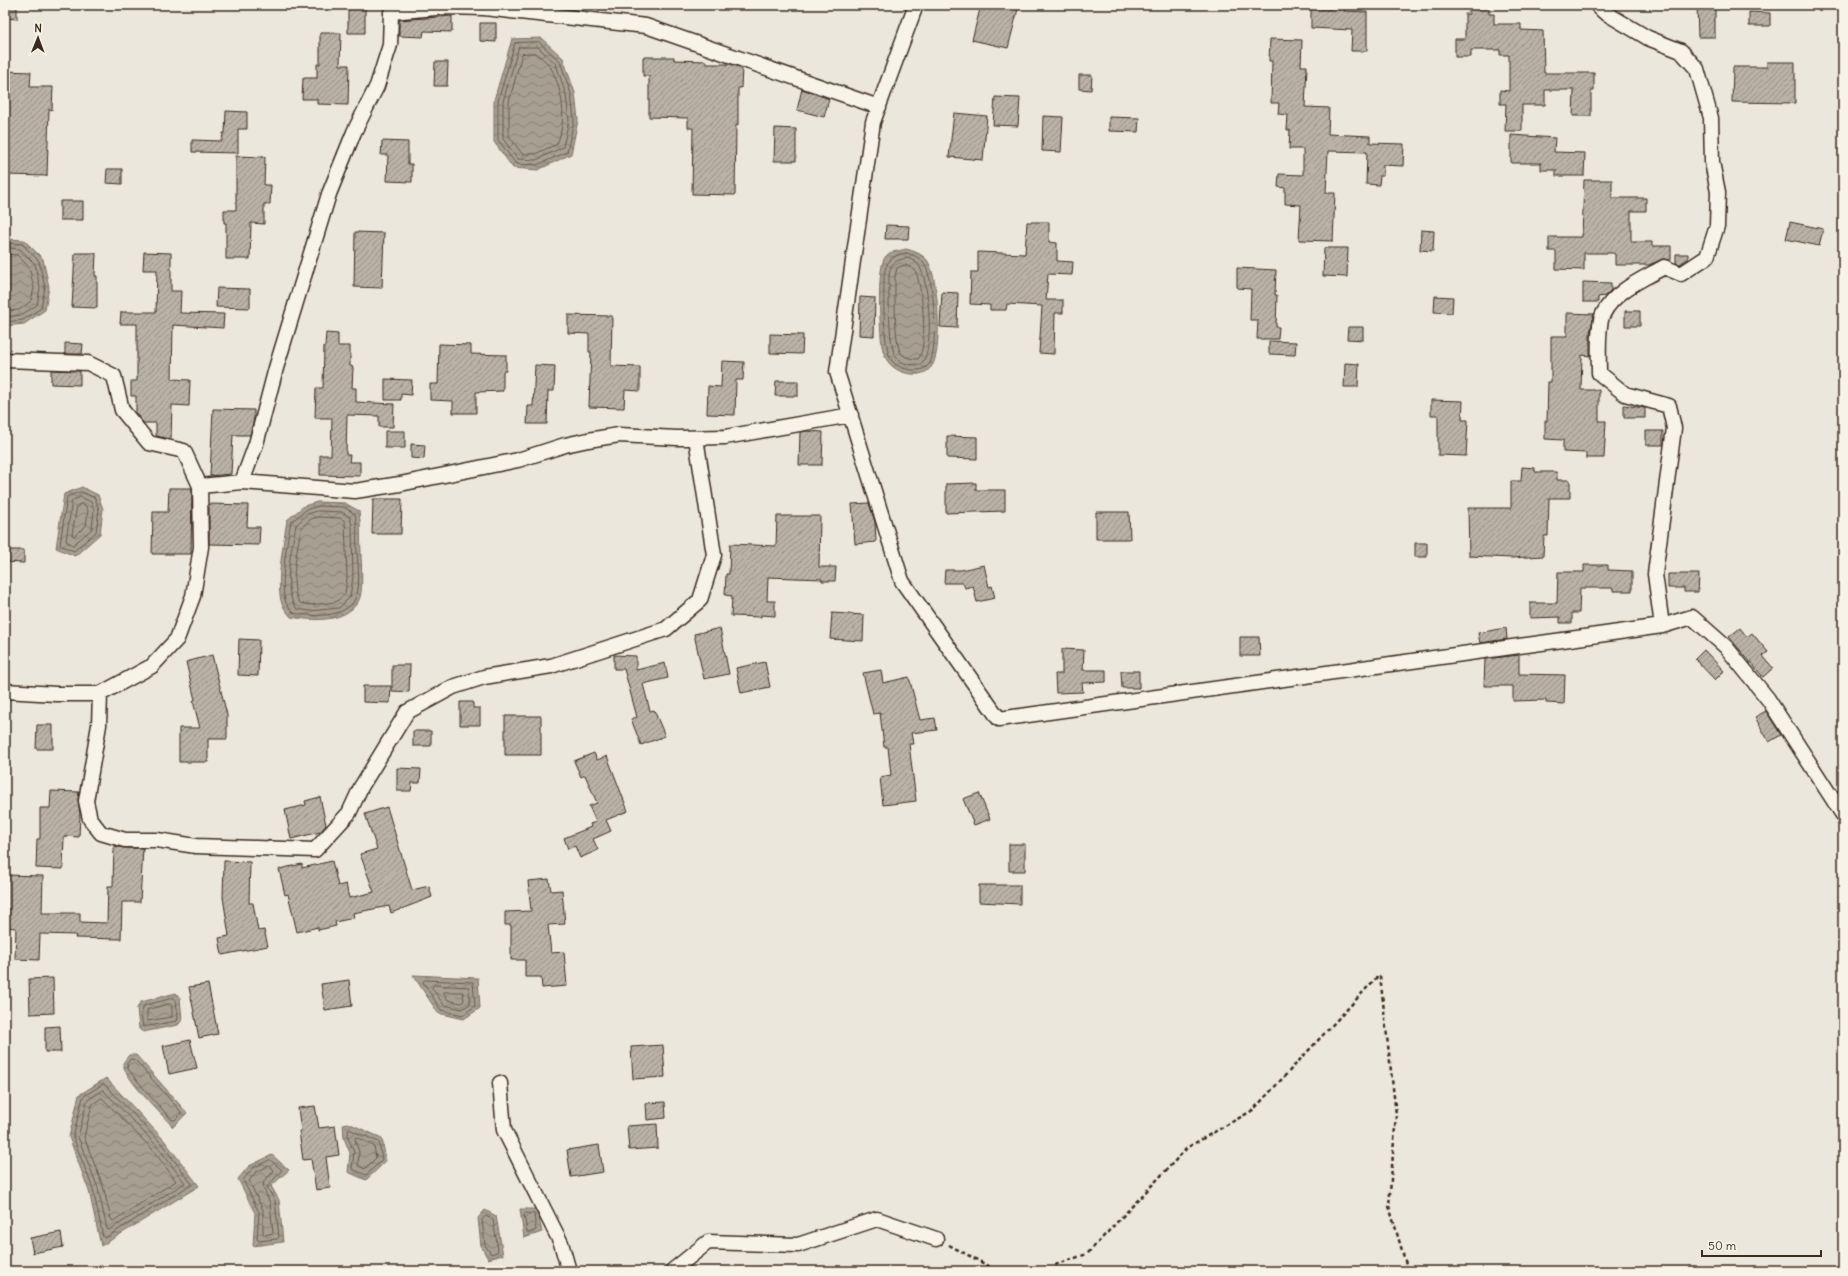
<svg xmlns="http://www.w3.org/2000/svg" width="1848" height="1276" font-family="Delius,sans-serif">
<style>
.water{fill:url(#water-waves);stroke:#7c7064}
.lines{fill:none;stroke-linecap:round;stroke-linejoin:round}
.shore{stroke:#67594d;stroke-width:1}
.building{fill:url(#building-hatch);stroke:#3b2a1e}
.street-casing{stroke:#3b2a1e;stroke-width:17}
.path{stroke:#3b2a1e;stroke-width:2.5;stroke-dasharray:4 3;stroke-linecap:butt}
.street{stroke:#f7f3e8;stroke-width:14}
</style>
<defs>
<pattern id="water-waves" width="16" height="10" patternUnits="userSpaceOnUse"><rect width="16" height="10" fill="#a89f93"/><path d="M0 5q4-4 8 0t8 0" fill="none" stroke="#8a8277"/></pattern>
<pattern id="building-hatch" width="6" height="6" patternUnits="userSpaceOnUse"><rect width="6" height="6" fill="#bab2a7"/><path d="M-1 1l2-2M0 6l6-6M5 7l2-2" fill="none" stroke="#989187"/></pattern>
</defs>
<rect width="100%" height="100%" fill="#ece7dc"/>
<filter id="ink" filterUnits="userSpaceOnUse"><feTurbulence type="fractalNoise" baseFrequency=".025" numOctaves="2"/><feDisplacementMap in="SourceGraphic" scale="8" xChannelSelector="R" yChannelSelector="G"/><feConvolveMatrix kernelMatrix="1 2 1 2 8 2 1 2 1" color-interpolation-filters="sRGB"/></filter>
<g filter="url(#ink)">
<path class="water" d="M541,38L563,58L575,93L578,120L571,154L538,170L513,168L494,142V100L512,39Z
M5,239L24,240L43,259L49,287L45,310L24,324L5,326Z
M906,249C914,251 922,254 927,260C939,276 942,347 933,364C930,370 925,373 919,374C909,375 898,372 891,365C886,361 883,352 882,346C880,331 876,266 886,256C891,251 899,251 906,249Z
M82,487L98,495L103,509L100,534L75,556L56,548L64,494Z
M317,502L345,503L359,511C361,525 360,539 361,553C361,564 364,593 358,602C344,623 313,621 291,617C288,613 284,609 282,604C275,585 284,541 287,520L304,506Z
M413,975L478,978L480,1008L464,1019L438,1013Z
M176,993L180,998L182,1020L178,1025L143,1032L139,1029L137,1008L141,1002Z
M129,1055H136L187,1113L173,1127C161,1113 124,1079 123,1063Z
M106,1078L164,1140L199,1186L101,1246L89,1191L69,1137L79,1095Z
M348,1123L382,1138L386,1161L366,1180L348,1172L350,1153L344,1138L343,1124Z
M272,1155L289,1170L271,1186L279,1200L283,1242L253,1246L255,1213L238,1179L249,1166Z
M520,1209H537L542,1232L524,1238Z
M485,1210L496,1216L503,1255L488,1259L481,1246L478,1218Z"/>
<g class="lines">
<path class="shore" d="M539,42L560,61L571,94L574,120L567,152L537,165L516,164L498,140V101L515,43Z
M519,47H538L556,64L566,95L569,120L563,147L536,160L518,159L503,139V102Z
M535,53C540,57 548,62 551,68C563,91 567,120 557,144L535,154H522L509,136V102L522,54Z
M5,243L22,244L39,261L45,287L41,308L23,320L5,322
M5,248L20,249L35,264L40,288L37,305L21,315L5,317
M906,253C913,255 920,257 924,264C935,279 938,346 930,363C926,369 921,370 914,370C907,370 897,367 892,361C882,347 884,295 884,276C886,261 891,256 906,253Z
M5,254L17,255L29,267L34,288L31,301L19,310L5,311
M906,258C911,259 916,261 919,266C929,278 936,359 919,365C911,365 901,364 896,357C888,346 889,293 889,276C890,264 894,261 906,258Z
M906,265L915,270C922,284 929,347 918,359C912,359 905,358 901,353C894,345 895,290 895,276L897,268Z
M81,492L95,498L99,510L96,532L74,551L60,545L67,497Z
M81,497L91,502L94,510L92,529L73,545L66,541L72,501Z
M81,504L86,506L88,511L86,526L74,536L72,534L77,506Z
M318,506L344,507L355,514C358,527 356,540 357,553C358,566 361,588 355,599C346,618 311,617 294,613C291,610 288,607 286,603C279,586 287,541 291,522L306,510Z
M318,511L342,512L350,517L352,527L353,577L350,597L339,608L310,611L297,609C281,590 292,547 296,525L308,514Z
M319,517L340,518L345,521L347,577L345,594L336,602L310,605L300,603C288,589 298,546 301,528L311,519Z
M425,980L473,982L475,1006L463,1015L441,1010L423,982Z
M434,985L469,987L470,1004L462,1009L444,1005L432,988Z
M444,992H463L464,1001L461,1003L448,1000Z
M174,998L176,1000L178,1018L177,1021L143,1027L141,1014L144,1006Z
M170,1004L172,1006V1017L147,1021V1010Z
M131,1059L135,1060L181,1112V1114L175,1120H172L150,1096L128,1069L127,1064Z
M104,1084L161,1143L192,1184L105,1238L103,1237L93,1189L73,1137L83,1097Z
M103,1090L157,1146L185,1183L109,1230L107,1229L98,1188L78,1137L87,1101Z
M102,1098L153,1150L176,1181L113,1221L111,1219L103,1186L84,1137L92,1105Z
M349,1129L379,1142L382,1160L366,1175L352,1169L354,1152L348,1137Z
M356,1137L374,1146L376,1158L365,1169L358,1166L359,1152L355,1139Z
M270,1160L282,1170L267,1187L275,1201L279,1237L277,1239L259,1241L257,1239L259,1212L243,1180L252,1169Z
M269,1166L274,1171L264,1181L263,1187L270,1203L273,1233L265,1235L263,1233V1210L249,1181L255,1173Z
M526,1213L534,1214L536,1230L529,1233L527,1232L524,1215Z
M486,1216L493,1220L498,1250L497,1252L491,1254L485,1245L482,1220Z"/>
</g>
<path class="building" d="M5,5H17V19L5,18Z
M981,5H1019L1008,48L972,40Z
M1331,5H1345L1344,11L1367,12V51H1351L1352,30L1311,28V8L1331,9Z
M1469,5H1489V14H1494V24H1521V30L1543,31L1544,73H1594V91H1591V116H1573L1574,90H1545V105H1522V131H1505L1506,104H1500V90L1509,91V55H1500V50H1471V57H1455V39H1465V14H1469Z
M1697,5H1715V37H1698Z
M348,8H365V33H348Z
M1749,12L1770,13V26H1749Z
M452,16V32L424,31L423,37L399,36V20Z
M480,23H496V42L480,41Z
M320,33H341L340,65H349L348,105L317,104V99H302L303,78H317V64H320Z
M1270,39L1302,40L1301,66H1307L1305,107L1329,108L1328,134L1370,136V143L1404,144L1403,166L1383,165V176H1380L1379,185L1366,184L1367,152L1328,151L1326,193H1335L1333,241L1299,240L1301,205L1285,204V188L1278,187L1279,174L1303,175V149H1289L1290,130H1287L1288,115L1278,114L1279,103H1271L1272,61H1269Z
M643,57H674V60L706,61V64H731L742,68L741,88H738V125H736L735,195L692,194L693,128H688V118L649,117V76H643Z
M435,62H448L447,86H434Z
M1767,62H1795V103L1732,102L1733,67H1767Z
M5,71L31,72L30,87H53L52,110L49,109L47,176L5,175Z
M1079,75H1092L1091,90L1079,89Z
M802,89L829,99L824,117L797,110Z
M995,97L1020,98L1018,126L993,125Z
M226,111L247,112V129H238V153L192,152V140L222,141L223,133H225Z
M954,113L987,116L983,160L949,157Z
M1043,116L1063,117L1061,152L1042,151Z
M1109,117L1139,118L1138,132L1109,131Z
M775,128L796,129V161H774Z
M1511,135L1555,138L1554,152L1585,153L1584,176H1556V170H1541V163H1511Z
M382,141L408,142V164H412V182L387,181L388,155H381Z
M236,156L265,157L264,185H271L270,204H264V224L251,223L250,259H226V223H224V210H236Z
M107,169H122V184L106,183Z
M1584,180H1612V198H1646V211H1631V242H1652V246H1671V260L1663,259L1649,265H1615V254L1613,253H1584V270L1556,269V251H1549V237H1582Z
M60,201H83V220H60Z
M1027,222H1049V242L1057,243V261L1073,262L1072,275L1048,274L1046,300H1063V313H1055L1054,354L1039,353L1042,306L1007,304L1006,310H990V305L970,304L971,272H978V252L1025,254Z
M1790,222L1823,229L1819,246L1786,239Z
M886,225L909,226L908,239H885Z
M1421,230L1434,231L1433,251L1420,250Z
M355,232L384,233L382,288L354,287Z
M1324,248H1348L1347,277L1323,276Z
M144,252L171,253V291H181L180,313L224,314L223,328L173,325L172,379L190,380L189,406L172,405L171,439L156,436V423H143L136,413V396H131V381H137V324H120L121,312H156L157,270H143Z
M75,253H96L95,276H97V308L72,307Z
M1676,254H1688V259L1680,264L1676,263Z
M1237,268L1276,270L1275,295H1277L1276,327H1279L1278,339H1257L1258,320H1250L1251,289L1237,288Z
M1583,282L1611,283V290L1605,296L1598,297V302H1583Z
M217,288L250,289V308L216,307Z
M942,292L958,293L957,328L940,327Z
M1435,296L1453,297L1452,313L1434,312Z
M860,297L875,298L874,336L859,335Z
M1625,311H1640V326H1625Z
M1567,313L1594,314L1590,333V356L1582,355L1581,390H1599V421H1606L1604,458H1586V453L1563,452V440L1545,439V421H1547L1548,382H1551V336H1567Z
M568,315L612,316L611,366L640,367V391L625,390L624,408L589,407L591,352H589V334L568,333Z
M1348,327H1363V340L1347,339Z
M326,333L338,334V346H350V366L353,367L352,388H356V402L394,404L393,427H379V416L347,415L346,455H350L349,462H360V476L320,475V455H331L332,418H315L316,388H323L324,346H325Z
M770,334L803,335L802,354L770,353Z
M1269,341L1296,342L1295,355L1269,354Z
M65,343L83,344L82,354H65Z
M439,344L471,345V354L506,355V371H503V391L476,392V413H453V401L430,400V384H438Z
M722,361L744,362L743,380H736L735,415L707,414L708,386L721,387Z
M1345,363L1359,364L1358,387H1344Z
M535,365L555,366L554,391H548L547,424H527L528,406H533Z
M51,370L80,371V385L51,384Z
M385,379L412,380L411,395L401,394V400H385Z
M776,381H798V396H775Z
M1431,400L1463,401L1462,420H1468L1466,456L1438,455V415H1431Z
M1624,405L1645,408V418H1624Z
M213,409L254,410V419L250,435H233L231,474L210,476Z
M385,431H405V448H385Z
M807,431L823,432L822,465H799L800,432Z
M1646,431H1663V445H1646Z
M947,436L977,437V459L947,458Z
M411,444L425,445L424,459L411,458Z
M1522,467L1535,468V472H1557V480H1570V498H1549L1548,536H1544L1543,556L1512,558L1469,556L1468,508H1511V481H1521Z
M976,483V490H1005V511L946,513V484Z
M169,488H192L191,554H152L153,512H168Z
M373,499H402L401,534H372Z
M869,503L875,522L876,542L855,544L852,504Z
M209,504L248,505L247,527H260L259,545L209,544Z
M1096,512H1129L1130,539H1096Z
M777,516H820L819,567H836L835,581H822V579L768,577L767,601H775V616L761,615V617L731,616L732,596L725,595L726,574H729L730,544L776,546Z
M1415,543H1427V557H1415Z
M5,550H24V563L5,562Z
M984,565L989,587L992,586L995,598L977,602L973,586L965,588L963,583H944L945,570H961Z
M1584,565H1608V570L1632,571V591H1613V588H1580L1579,613H1572V623H1560V617L1530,618V603H1557L1558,572H1584Z
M1668,574H1699L1698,592H1684V588H1668Z
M832,613L864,615L863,641L830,639Z
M720,628L729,674L704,679L694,634Z
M1506,628L1507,639L1480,643L1478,633Z
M1740,628L1747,637L1752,633L1768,652L1763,656L1773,668L1763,677L1729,637Z
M1240,637H1259L1260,656H1240Z
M239,639L259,640L258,676L238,675Z
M1062,649L1084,650L1083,670H1106V682L1082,683L1083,692L1056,693L1055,674H1062Z
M1704,650L1724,671L1715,680L1695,659Z
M212,655L227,715V739H208V762H179V728H200L193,701L195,700L186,662Z
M614,655L636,656V670L665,663L668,678L643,684L650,711L654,710L665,736L641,745L631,719L637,717L624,669H614Z
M1519,655V674L1565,675L1564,704L1546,703V700L1513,701V686H1484L1485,659Z
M765,662L770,687L741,693L736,668Z
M392,665H410L409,692L392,691Z
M881,670L883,683L909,677L920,720L935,718L937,730L911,733L913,744H909L916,801L883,805L880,777L891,775L888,747H884L880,713L873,714L863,673Z
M1121,671H1139V688H1122Z
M363,686H391L390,703L363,702Z
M460,702H473V708H480V725H460Z
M1766,711L1781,735L1769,742L1755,717Z
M505,716H541V755H505Z
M37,725H53V749H36Z
M413,731H431V746H413Z
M594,753L597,760L607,756L628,811L606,820L611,831L593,839L598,850L580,858L575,846L568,849L564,838L591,827L590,824L596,822L589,806L597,803L585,775L581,777L574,761Z
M397,768L421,769L420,783H412L411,791H397Z
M51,791L79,792L78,800L80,814L79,837L64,836L63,869L36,868L37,839H40V808H50Z
M979,793L990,819L974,825L963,799Z
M320,797L326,825L320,832L291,839L285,810L306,805L305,801Z
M387,807L412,890L429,886L432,897L391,913L389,906L353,913L354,918L335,922L336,926L318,930V927L297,932L288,894L285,895L279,869L302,864V868L332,861L338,886L346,884L349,898L374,892L360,854L377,849L365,814Z
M1009,844H1025V871H1009Z
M114,846L125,848H143L140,902H122L121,939L75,938L76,935L40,934L39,960L15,959L16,928L5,927V875L43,876L42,913H80V922L107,923L108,886H113Z
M224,861L250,862L249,903H253L258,931L264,930L268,946L222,955L219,938L229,936L223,897Z
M549,879L551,891L562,890L565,924L548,925L551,953L564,952L567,986L542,988L541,977H525V960H511V925H505V912L531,911L528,881Z
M979,885H1020V904L979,902Z
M53,978L54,1013L30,1014L29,979Z
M349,980L352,1006L325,1010L321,984Z
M208,984L218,1034L199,1038L189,987Z
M60,1026L61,1052H45V1027Z
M190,1040L197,1068L169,1074L163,1046Z
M663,1045L665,1077L633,1079L631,1047Z
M665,1102L666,1118L647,1120L646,1103Z
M315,1106L319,1128L335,1126L339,1155L326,1157L330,1188L316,1190L311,1159L303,1160L299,1131H301L298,1108Z
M657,1124L658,1148L629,1150L627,1126Z
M599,1145L603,1172L571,1177L567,1150Z
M61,1232L63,1247L33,1253L30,1238Z"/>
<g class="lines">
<defs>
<path id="street" d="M484,5V8L646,26L879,107
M916,5L873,122L837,372L902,581L999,719L1662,626L1692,617L1726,647L1768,699L1843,815
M1597,5L1604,12L1648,38L1681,51L1697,69L1711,118L1712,162L1718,192L1717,226L1707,257L1681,274L1664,267C1643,279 1614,291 1603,314C1597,326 1599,360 1599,373L1625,394L1669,406L1674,428L1655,574L1662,626
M5,360L88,363L114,376L122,410L149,443L184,451L200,486
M242,482L256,444L276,368L329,194L354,132L377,86L390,45L391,12L447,7L484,8
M5,691L56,694H100L152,666L177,639L193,596L201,547L200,486L242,482L355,491L400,484L518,460L565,445L588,440L619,435L677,438L725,437L851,415
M100,694L99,725L86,801L90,819L101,833L125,840H157L196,846L315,850L349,813L361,787L407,712L453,687L484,677L551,666L666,629L700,600L714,555L696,438
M500,1083L504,1130L561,1243L569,1271
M672,1271L708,1242L798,1245L877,1219L936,1239"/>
</defs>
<use href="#street" class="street-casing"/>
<path class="path" d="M1380,976L1396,1114L1389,1206L1408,1271
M949,1245L998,1271
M1051,1271L1057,1264L1087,1254L1188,1147L1253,1110L1379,975"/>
<use href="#street" class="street"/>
</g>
</g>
<rect width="1848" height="1276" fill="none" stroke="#f7f3e8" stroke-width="20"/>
<rect x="10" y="10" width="1828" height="1256" fill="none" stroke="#3b2a1e" stroke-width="1.5" filter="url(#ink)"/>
<g transform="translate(38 38) rotate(1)" stroke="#f7f3e8" stroke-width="3" paint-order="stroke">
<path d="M0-3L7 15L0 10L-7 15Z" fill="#3b2a1e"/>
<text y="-6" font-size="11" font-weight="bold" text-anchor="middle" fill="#3b2a1e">N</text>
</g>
<path d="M1702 1250v6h119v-6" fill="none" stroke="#3b2a1e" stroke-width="2"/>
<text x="1708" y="1250" font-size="12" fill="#3b2a1e" stroke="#f7f3e8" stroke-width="3" paint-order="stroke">50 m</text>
</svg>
